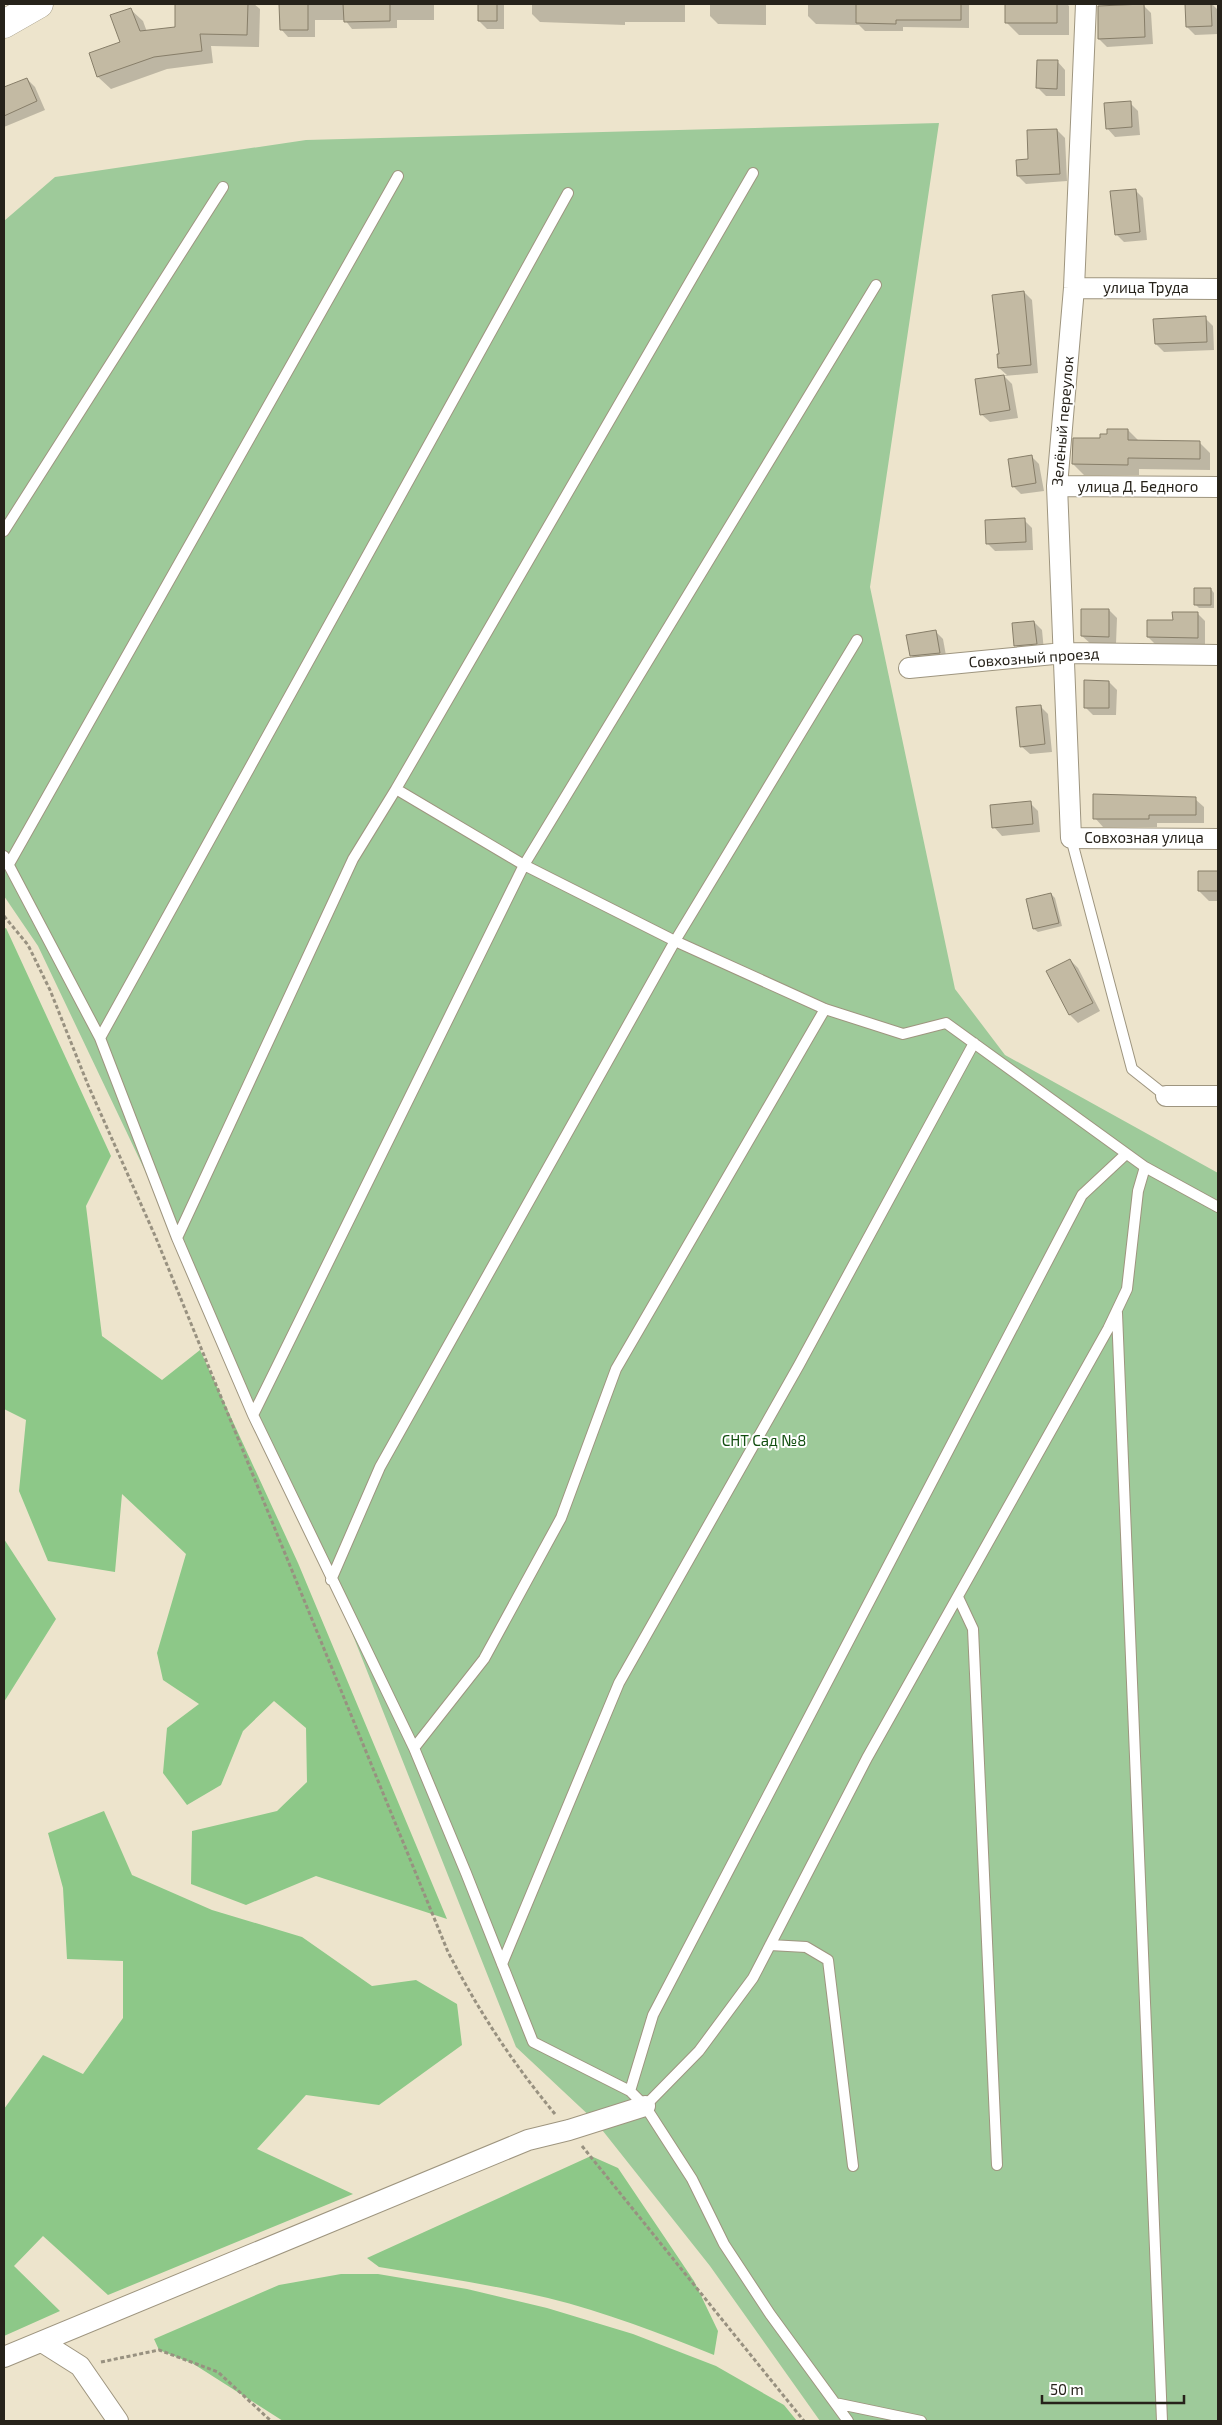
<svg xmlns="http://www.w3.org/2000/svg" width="1222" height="2425" font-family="'Exo 2',sans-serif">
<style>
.green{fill:#9eca9a}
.forest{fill:#8dc888}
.shadow{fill:#0003}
.building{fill:#c3baa3;stroke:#877e69}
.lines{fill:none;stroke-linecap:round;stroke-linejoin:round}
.service-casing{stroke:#9e957f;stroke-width:12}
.minor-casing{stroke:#9e957f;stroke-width:22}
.secondary-casing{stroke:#9e957f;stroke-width:29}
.path{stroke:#989180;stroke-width:3;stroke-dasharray:4 2.5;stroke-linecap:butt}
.service{stroke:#fff;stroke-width:10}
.minor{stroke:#fff;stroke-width:20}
.secondary{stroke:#fff;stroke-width:28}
.labels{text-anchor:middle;stroke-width:4;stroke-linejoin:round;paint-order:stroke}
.street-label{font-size:15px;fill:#26221a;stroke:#fff}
.park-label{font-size:15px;fill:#134f12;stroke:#fff}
</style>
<rect width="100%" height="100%" fill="#ede4cc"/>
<path class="green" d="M939,123L870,587L955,989L1005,1055L1218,1173V2421H820L710,2266L595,2121L516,2047L331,1580L177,1238L38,946L4,896V221L55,177L306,140Z"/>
<path class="forest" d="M6,928L111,1156L86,1206L102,1336L162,1380L200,1350L298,1563L447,1919L316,1876L246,1905L191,1884L192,1831L277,1811L307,1782L306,1728L274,1701L243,1731L221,1785L187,1805L163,1773L167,1728L199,1704L163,1680L157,1653L186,1554L122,1494L115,1572L48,1561L19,1491L26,1420L4,1409V929Z
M4,1539L56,1619L4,1702Z
M104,1811L132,1875L212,1910L302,1937L372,1986L416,1980L457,2004L462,2045L379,2105L306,2095L257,2149L353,2194L108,2295L43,2236L14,2266L60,2311L4,2336V2109L43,2055L83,2074L123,2018V1961L67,1959L63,1888L48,1833Z
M591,2156L618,2168L694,2281L718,2331L714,2355C659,2333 605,2312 548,2298C492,2285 435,2276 379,2267L367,2258Z
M341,2274H378L467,2289L547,2308L633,2334L716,2366L784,2405L797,2421H283L192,2363L159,2350L154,2339L279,2285Z"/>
<path class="shadow" d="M177,4H254L260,9L259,47L211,46L213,63L167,69L111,89L98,77L90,54L122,43L130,9L143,21L147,32L176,28Z
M280,4H434V20H397V28L352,29L345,20H315V37H288L281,29Z
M479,4L504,5V29H487L479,21Z
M532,4H685V22H625V25L540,22L532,14Z
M710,4H766V25L718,24L710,16Z
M808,4H969V28L903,27V31H865L859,25L816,24L808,16Z
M1007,4H1067L1069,6V35H1019L1007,23Z
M1186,4H1212L1218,10V34L1195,35L1187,27Z
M1143,5L1151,13L1153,44L1107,47L1099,39Z
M1057,61L1065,70V96H1046L1038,88Z
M27,79L35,87L45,110L4,127V89Z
M1130,103L1138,111L1140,135L1115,137L1107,128Z
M1057,130L1065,138L1067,181L1026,184L1018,176L1029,160Z
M1135,190L1143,198L1147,240L1124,242L1116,234Z
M1024,292L1032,300L1038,373L1004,376L1012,384L1018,418L990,422L981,414L976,380L1007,375L999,368L1000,355Z
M1205,318L1213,326L1214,350L1164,352L1156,344Z
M1128,430L1139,441L1199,442L1210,453V470L1139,469V475H1084L1073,464L1101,440Z
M1031,456L1039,464L1044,491L1021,494L1013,486Z
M1024,520L1032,528L1033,550L995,551L987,543Z
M1211,589L1214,593V608H1199L1195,604Z
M1109,610L1117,618L1116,644H1091L1082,636Z
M1197,613L1205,621V645H1156L1148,637L1174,621Z
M1034,622L1042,630L1044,651L1024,653L1015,645Z
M935,631L943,639L947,661L919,664L911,655Z
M1109,682L1117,690L1116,715H1093L1085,707Z
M1040,706L1048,714L1052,752L1030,754L1021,746Z
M1195,799L1204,807V823H1157V827H1103L1095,818Z
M1030,803L1038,811L1040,832L1002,836L994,827Z
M1199,872H1218V901H1209L1199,891Z
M1051,894L1055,898L1062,926L1038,932L1034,929Z
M1070,960L1078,968L1100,1011L1078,1023L1070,1015L1048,972Z"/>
<path class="building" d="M175,4H248L247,35L200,34L202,51L154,57L97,77L89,53L120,42L110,15L131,8L140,31L175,27Z
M279,4H308V30H280Z
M343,4H390V21L344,22Z
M478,4H497V21H478Z
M856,4H961V20H896V24L856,23Z
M1005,4H1057V23H1005Z
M1144,4L1145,37L1098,39V6Z
M1185,4H1211L1212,26L1186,27Z
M1037,60H1058L1057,89L1036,88Z
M27,78L37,101L4,116V87Z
M1131,101L1132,127L1106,129L1104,103Z
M1057,129L1060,174L1017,176L1016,160L1028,159L1027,130Z
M1136,189L1140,232L1115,235L1110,191Z
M1024,291L1031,365L998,368L997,354H999L992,295Z
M1206,316L1207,342L1155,344L1153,319Z
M1004,375L1010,410L980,415L975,379Z
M1107,429H1128V440L1200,441V459L1128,458V465L1072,464L1073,438H1100V434H1107Z
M1032,455L1036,483L1012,487L1008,459Z
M1025,518L1026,542L986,544L985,520Z
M1194,588H1211V605H1194Z
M1081,609H1109V637L1081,636Z
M1172,612H1198V638L1147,637V620H1173Z
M1034,621L1037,644L1014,646L1012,623Z
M936,630L940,653L910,656L906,635Z
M1084,680L1109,681V708H1084Z
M1041,705L1045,744L1020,747L1016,707Z
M1093,794L1196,797V815H1149V819H1093Z
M1031,801L1033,824L992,828L990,805Z
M1198,871H1218V891H1198Z
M1051,893L1059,923L1033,929L1026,899Z
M1070,959L1093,1003L1069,1015L1046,971Z"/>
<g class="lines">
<defs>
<path id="service" d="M4,531L223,187
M396,789L753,173
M1071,838L1132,1069L1166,1096
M4,856L100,1038L177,1238L253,1415L414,1748L466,1873L533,2042L630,2091L645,2106L692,2179L724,2244L770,2314L848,2421
M9,864L398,176
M100,1038L568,193
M1145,1167L1218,1207
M177,1238L353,859L396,789L524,865L675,941L825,1009L903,1034L946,1023L1145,1167L1138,1191L1127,1289L1108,1329L867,1758L753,1978L699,2051L645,2106
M1117,1313L1162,2421
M253,1415L524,865L876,285
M331,1580L380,1467L675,941L857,640
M958,1597L973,1629L997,2165
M414,1748L484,1659L561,1518L616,1369L825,1009
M770,1945L806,1947L828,1960L853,2166
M502,1964L619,1683L799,1365L974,1043
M630,2091L653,2015L1082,1195L1126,1154
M835,2403L921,2421"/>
<path id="minor" d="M1086,4L1074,288L1057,486L1071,838L1218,839
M1074,288L1218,289
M1057,486L1218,487
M909,668L1064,653L1218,655
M1166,1096H1218
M42,2342L80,2366L118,2421
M4,2357L528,2140L569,2130L645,2106"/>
<path id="secondary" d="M4,24L39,4"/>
</defs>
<use href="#service" class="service-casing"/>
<use href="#minor" class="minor-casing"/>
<use href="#secondary" class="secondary-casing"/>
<path class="path" d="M4,916L28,945L50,990L88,1085L156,1238L448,1952C480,2013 511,2061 555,2114
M582,2146L804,2421
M101,2362L159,2350L218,2372L271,2421"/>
<use href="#service" class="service"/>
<use href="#minor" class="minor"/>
<use href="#secondary" class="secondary"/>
</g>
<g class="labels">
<g class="street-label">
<text x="1146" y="293">улица Труда</text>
<text transform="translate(1063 421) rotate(-85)" y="5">Зелёный переулок</text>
<text x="1138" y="492">улица Д. Бедного</text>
<text transform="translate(1034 658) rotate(-4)" y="5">Совхозный проезд</text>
<text x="1144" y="843">Совхозная улица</text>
</g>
<g class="park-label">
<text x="764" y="1446">СНТ Сад №8</text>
</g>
</g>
<rect width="1222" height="2425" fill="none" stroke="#26221a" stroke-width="10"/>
<path d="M1042 2395v8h142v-8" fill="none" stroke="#26221a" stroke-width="2.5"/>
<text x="1050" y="2395" font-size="15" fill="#26221a" stroke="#ffffff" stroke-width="4" paint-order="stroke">50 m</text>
</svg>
